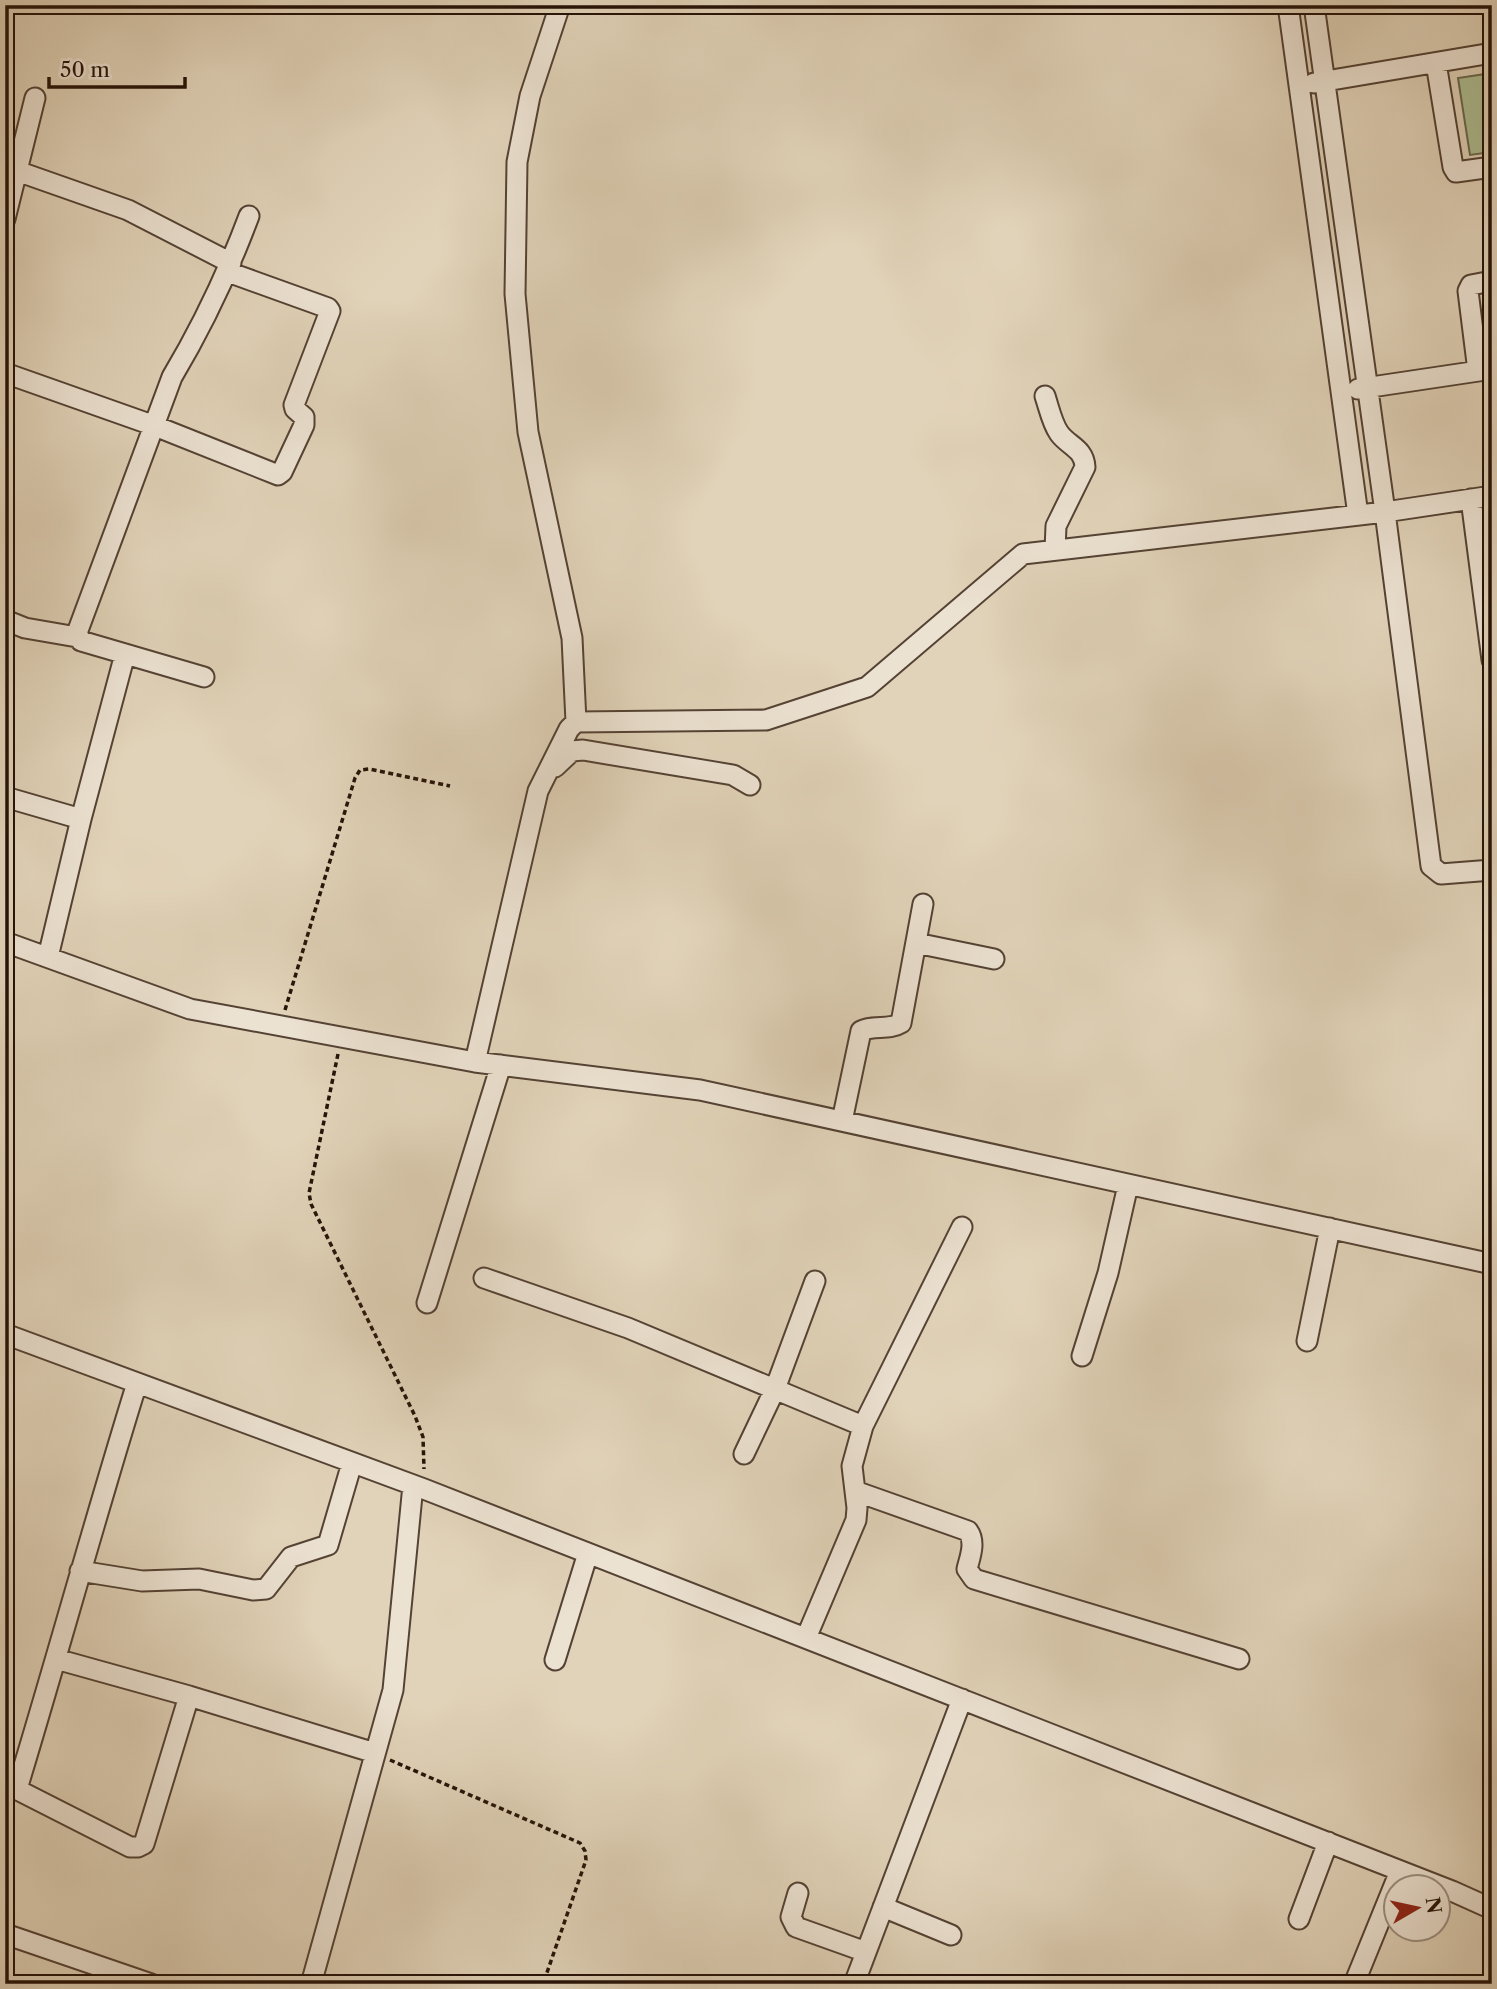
<svg xmlns="http://www.w3.org/2000/svg" width="1497" height="1989" font-family="'Libre Caslon Text',serif">
<style>
.green{fill:#adbe93;stroke:#69684e;stroke-width:2}
.lines{fill:none;stroke-linecap:round;stroke-linejoin:round}
.minor-casing{stroke:#544234;stroke-width:23}
.path{stroke:#251208;stroke-width:3.5;stroke-dasharray:5 3.5;stroke-linecap:butt}
.minor{stroke:#ece2d2;stroke-width:19}
</style>
<rect width="100%" height="100%" fill="#e1d3b9"/>
<filter id="stains"><feTurbulence type="fractalNoise" baseFrequency=".00286" numOctaves="4"/><feColorMatrix values="0 0 0 0 .2 0 0 0 0 .09 0 0 0 0 .02 0 0 0 .5 -.17"/></filter>
<radialGradient id="worn" r=".72"><stop offset=".6" stop-color="#630" stop-opacity="0"/><stop offset="1" stop-color="#630" stop-opacity=".3"/></radialGradient>
<path class="green" d="M1492,73V152L1470,155L1458,78Z"/>
<g class="lines">
<defs>
<path id="minor" d="M560,5L530,96L517,162L515,294L528,432L572,638L576,722
M1288,5L1358,515
M1314,5L1385,512L1431,866L1441,874L1492,870
M1436,63L1453,167L1456,172L1492,167
M1314,83L1492,53
M17,171L128,210L231,263
M5,219L35,98
M1478,371L1468,291L1471,285L1492,281
M5,373L155,426L278,475L282,472L304,425V417L295,409L294,405L330,311L328,308L228,272
M1358,389L1492,369
M1045,396C1049,408 1052,423 1059,433C1068,446 1084,448 1085,467L1056,526L1055,550
M1471,499L1492,660
M5,620L25,628L77,637
M204,677L81,641L77,633L172,377C203,325 228,272 249,216
M555,767L572,751L583,750L733,775L750,785
M5,797L81,819
M5,942L190,1009L475,1062L700,1090L1492,1264
M916,943L994,959
M48,957L81,819L125,654
M475,1062L538,791L569,729L576,722L766,720L867,687L1023,554L1385,512L1492,496
M842,1121L861,1031C874,1024 888,1031 901,1023L923,904
M484,1278L628,1328L863,1426
M427,1303L501,1065
M5,1334L424,1489L1452,1891L1492,1909
M1307,1341L1330,1228
M1082,1356L1108,1273L1128,1185
M744,1454L775,1389L815,1281
M855,1491L968,1531C976,1542 970,1557 967,1569L974,1579L1239,1659
M80,1571L142,1581L199,1579L253,1590L266,1589L291,1557L328,1545L352,1463
M806,1638L856,1520L857,1508L852,1466L863,1426L962,1227
M56,1659L189,1696L375,1753
M555,1660L588,1553
M6,1784L130,1847H138L144,1844L189,1696
M17,1789C58,1654 95,1518 137,1383
M798,1893L791,1917L796,1927L866,1952
M883,1907L951,1935
M1299,1919L1328,1842
M5,1934L151,1984
M311,1984L393,1690L413,1485
M854,1984L962,1699
M1354,1984L1400,1871"/>
</defs>
<use href="#minor" class="minor-casing"/>
<path class="path" d="M285,1010L355,778L360,770L369,769L450,786
M338,1054L309,1193L311,1204L415,1416L423,1437L424,1469
M390,1760L580,1843L585,1851L586,1860L543,1984"/>
<use href="#minor" class="minor"/>
</g>
<rect width="1497" height="1989" fill="none" stroke="#e1d3b9" stroke-width="28"/>
<rect x="7" y="7" width="1483" height="1975" fill="none" stroke="#251208" stroke-width="3.5"/>
<rect x="14" y="14" width="1469" height="1961" fill="none" stroke="#251208" stroke-width="2"/>
<g transform="translate(1417 1908) rotate(81)"><circle r="33" fill="#ece2d2" stroke="#9c8f81" stroke-width="2"/>
<path d="M0-5L12 26L0 18L-12 26Z" fill="#8f2418"/>
<text y="-10" font-size="19" font-weight="bold" text-anchor="middle" fill="#251208">N</text>
</g>
<path d="M49 77v10h136v-10" fill="none" stroke="#251208" stroke-width="3.5"/>
<text x="60" y="77" font-size="21" fill="#251208" stroke="#ece2d2" stroke-width="5" paint-order="stroke">50 m</text>
<rect width="100%" height="100%" filter="url(#stains)"/>
<rect width="100%" height="100%" fill="url(#worn)"/>
</svg>
